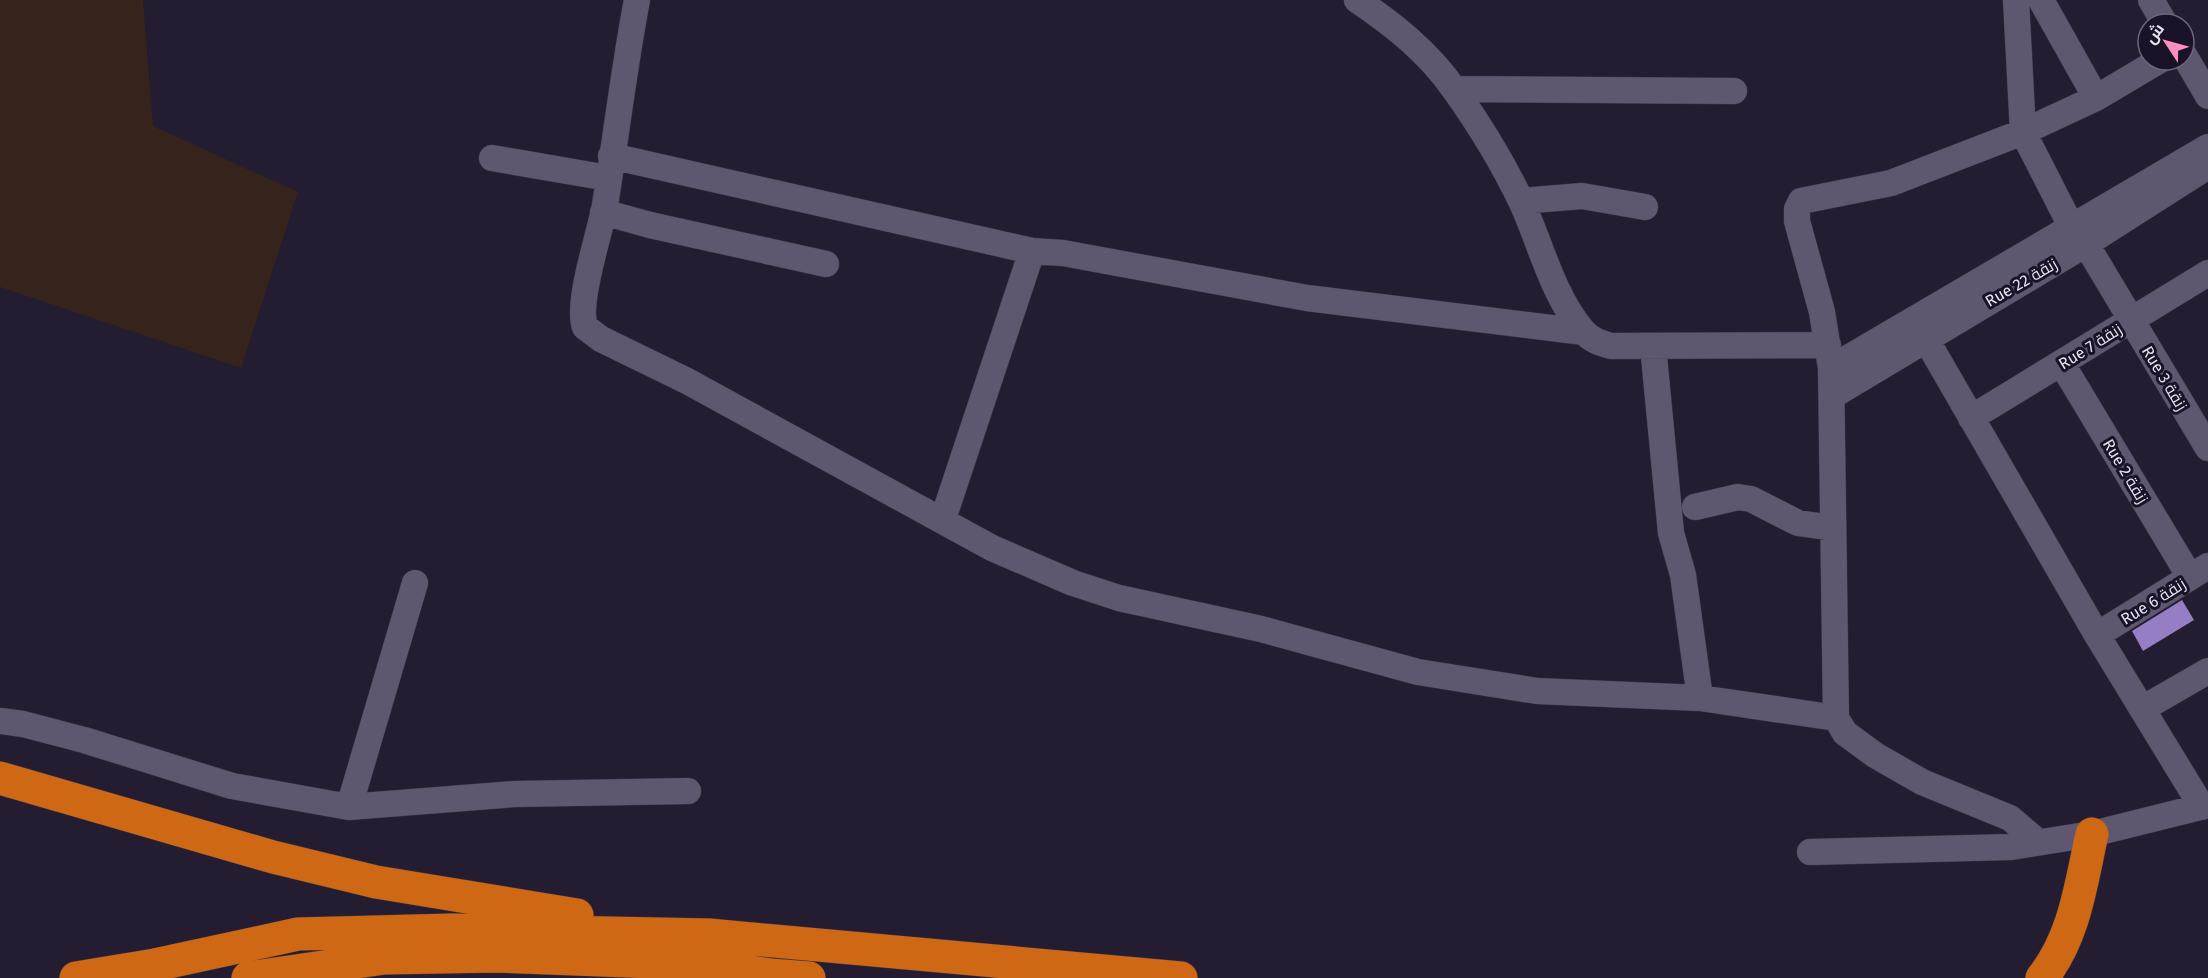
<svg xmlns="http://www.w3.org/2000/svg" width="2208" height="978" font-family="'Fira Sans',Cairo,sans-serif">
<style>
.industrial{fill:#34241b}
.building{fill:#967ec4}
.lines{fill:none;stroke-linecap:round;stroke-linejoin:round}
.minor-casing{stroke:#3d3648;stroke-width:27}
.highway-casing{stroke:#3d3648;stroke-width:34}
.minor{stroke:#5f576f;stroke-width:26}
.highway{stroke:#ce6814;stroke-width:33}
.labels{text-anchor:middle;stroke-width:6;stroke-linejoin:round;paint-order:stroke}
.street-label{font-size:16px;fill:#e6e2f0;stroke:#1a1327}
</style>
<rect width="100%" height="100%" fill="#241c31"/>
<path class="industrial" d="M0,0H143L153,126L298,192L241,368L0,287Z"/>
<path class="building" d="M2182,600L2194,620L2143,651L2132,631Z"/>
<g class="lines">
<defs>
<path id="minor" d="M637,0C624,68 616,137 605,205C600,233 576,303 585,327L601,339L687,381L992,548L1073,583L1119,598L1261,629L1418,672L1537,691L1700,698L1836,718
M1357,0C1394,25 1428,52 1454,89C1479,124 1504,165 1522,203C1541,245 1553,296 1583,331C1591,340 1600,343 1611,346L1828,345
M2016,0L2023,132L2072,228
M2041,0L2096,98
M2151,0L2165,24
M2184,55L2208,96
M1454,89L1734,91
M611,156L1032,251
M492,158L608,178
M1521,201L1582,196L1645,207
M603,212L650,225L826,264
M2086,244L2208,448
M1915,320L2097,635L2202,807
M1653,346L1671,533L1683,575L1700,698
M2062,364L2190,577
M1831,368L2208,147
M1832,396L2086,244L2208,166
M1971,418L2208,273
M1695,507L1738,497L1751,499L1798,523L1833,528
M943,519L1032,251L1063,253L1307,298L1584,332
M2097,635L2208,566
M2142,709L2208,671
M0,721L23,724L84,740L232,786L349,807L515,794L688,791
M349,807L415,583
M2038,842L2010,818L1922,782L1875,755L1845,733L1836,718L1831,368L1822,312L1797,221V209L1801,201L1891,183L2023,132L2096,98L2160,60
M1810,852L2011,847L2092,834L2208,805"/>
<path id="highway" d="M0,778L273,857L376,882L577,915
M76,978L155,965L298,934L452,930L709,935L1181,978
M248,978L384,958L497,956L704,964L770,975L809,978
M2042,978C2075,937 2081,883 2092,834"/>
</defs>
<use href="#minor" class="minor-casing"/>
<use href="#highway" class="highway-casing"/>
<use href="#minor" class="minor"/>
<use href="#highway" class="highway"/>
</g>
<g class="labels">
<g class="street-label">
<text transform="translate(2021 282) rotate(-30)" y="6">Rue 22 زنقة</text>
<text transform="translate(2090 346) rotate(-32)" y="6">Rue 7 زنقة</text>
<text transform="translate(2165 378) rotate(59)" y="6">Rue 3 زنقة</text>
<text transform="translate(2126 471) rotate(59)" y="6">Rue 2 زنقة</text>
<text transform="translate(2153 601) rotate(-32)" y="6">Rue 6 زنقة</text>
</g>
</g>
<g transform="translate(2166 42) rotate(306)"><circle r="28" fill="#1a1327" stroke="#6c6677" stroke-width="1.5"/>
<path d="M0-4.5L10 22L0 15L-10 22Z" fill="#fd8ebf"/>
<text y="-9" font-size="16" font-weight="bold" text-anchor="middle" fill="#e6e2f0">ش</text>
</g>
</svg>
